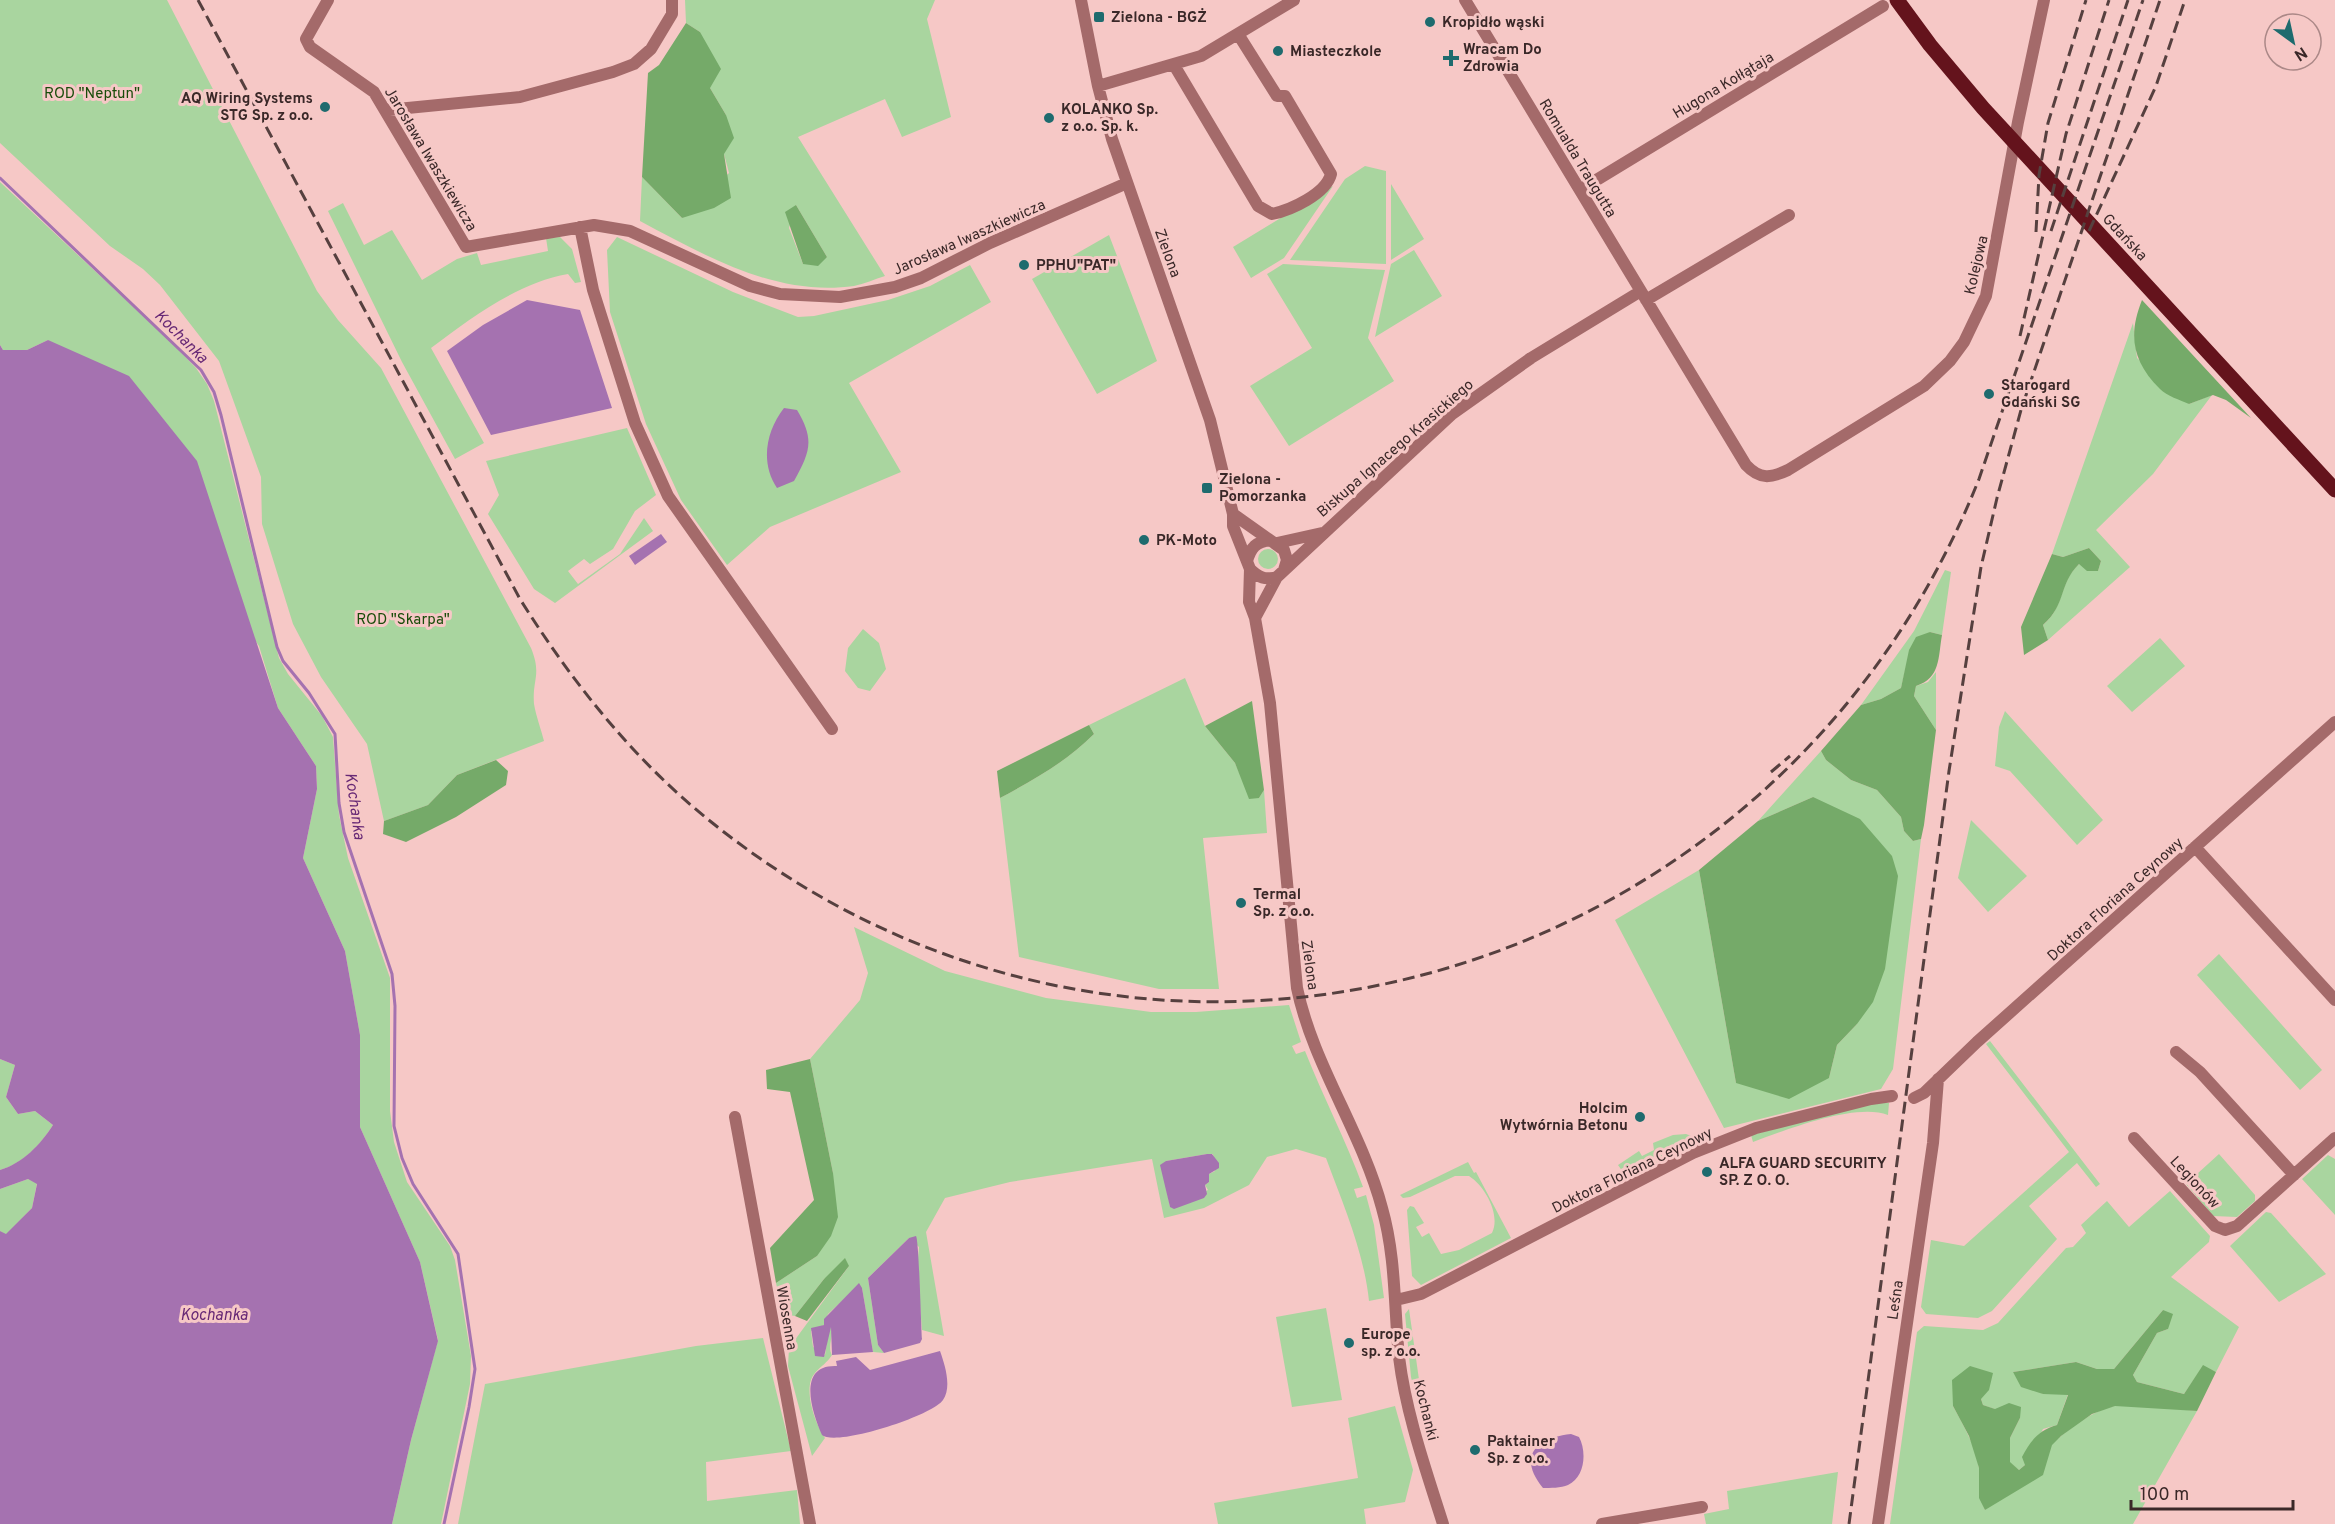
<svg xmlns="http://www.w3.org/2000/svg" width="2335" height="1524" font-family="Overpass,sans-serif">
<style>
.green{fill:#a9d59f;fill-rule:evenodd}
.forest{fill:#75aa69}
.water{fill:#a572b0}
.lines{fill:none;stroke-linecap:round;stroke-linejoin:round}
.stream{stroke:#a572b0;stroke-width:3}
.minor{stroke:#a46a6a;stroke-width:12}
.major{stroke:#64131c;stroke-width:15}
.rail{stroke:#56403f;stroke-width:3;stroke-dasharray:12 6;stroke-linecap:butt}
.poi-dot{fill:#1e6b6e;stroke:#f6c8c6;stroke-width:2}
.labels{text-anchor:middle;stroke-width:6;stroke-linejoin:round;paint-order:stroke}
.poi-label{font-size:15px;font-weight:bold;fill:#3a2828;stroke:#f6c8c6;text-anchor:start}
.street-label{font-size:15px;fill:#3a2828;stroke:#f6c8c6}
.park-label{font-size:15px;fill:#184c09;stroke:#f6c8c6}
.water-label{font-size:16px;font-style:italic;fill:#672875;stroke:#f6c8c6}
</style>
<rect width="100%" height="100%" fill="#f6c8c6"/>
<path class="green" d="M0,0H167L317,291L338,320L381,368L531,648C542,675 532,679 534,704C536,716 541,729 544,741L457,775L428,805L384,821L367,744L321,677L293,624L262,524L261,477L219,361L160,285L143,269L110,246L0,143Z
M685,0H935L927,19L951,117L902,137L885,99L798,137L885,276C875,279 864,284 854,286C776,297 706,256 640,221L642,177L682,218L729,173L724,154L726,115L710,88L700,32L686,23ZM796,205L827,257L803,264L789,228Z
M1365,166L1386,171V264L1290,260L1345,179Z
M0,182L174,345L196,368L207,384L214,401L279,658L288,674L322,716L333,737L339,815L348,858L390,978V1111L394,1142L407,1182L450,1246L455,1260L471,1356L470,1384L441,1524H392L411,1440L438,1340L420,1262L360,1127V1035L345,951L303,858L317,789L316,766L278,708L259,646L48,340L27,350H3L0,345Z
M1391,184L1424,239L1391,260Z
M1333,186L1284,258L1251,278L1233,247Z
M343,203L364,245L392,230L422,280L457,259L477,253L481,265L548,251L546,238L560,237L572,249L581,282L575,283L568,274C517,283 471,318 431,348L484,443L455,459L402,362L328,211Z
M1109,235L1157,361L1097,394L1032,279Z
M617,237L733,292L798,317L814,316L888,300L930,286L970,265L991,302L849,383L901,472L770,527L727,565L681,500L646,424L610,312L607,250Z
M1414,250L1442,296L1375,337L1391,264Z
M1283,264L1385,270L1368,338L1394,381L1289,446L1250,386L1312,348L1267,274Z
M2133,323L2137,358L2189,404L2212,395L2153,474L2096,530L2130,567L2048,640L2043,625C2066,605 2058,584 2079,564L2098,571L2101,561L2089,548L2063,557L2052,554Z
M627,428L656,495L635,511L613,549L590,564L584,559L568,571L578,584L620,554L644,518L653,531L555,603L534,589L488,514L499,495L486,461Z
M1258 559a10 10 0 1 1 20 0a10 10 0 1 1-20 0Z
M1945,570L1951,572L1942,635L1930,632L1906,667L1901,688L1881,699L1861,705L1914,631Z
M863,629L879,643L886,669L870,691L858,688L845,671L848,648Z
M2160,638L2185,666L2132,712L2107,686Z
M1936,672V730L1914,696L1916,686L1928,682Z
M1185,678L1205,726L1235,763L1242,779L1259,798L1264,790L1267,833L1203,838L1219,989H1159L1019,957L1000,798C1035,779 1066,762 1094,734L1089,725Z
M2005,711L2103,820L2077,845L2010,771L1995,766L1999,727Z
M1821,751L1826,760L1851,780L1877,790L1901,817L1904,831L1913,841L1921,839L1893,1069L1881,1089L1724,1128L1615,920L1699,870L1736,1083L1829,1078L1837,1045L1857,1024L1813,797L1758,821Z
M1971,820L2027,876L1988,912L1958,878Z
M854,927L945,971L1046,998L1151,1012H1196L1289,1005L1301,1042L1292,1046L1296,1054L1305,1051C1323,1097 1346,1140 1363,1187L1354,1189L1357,1198L1366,1195L1374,1225L1384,1298L1369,1301C1364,1252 1343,1204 1326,1158L1296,1149L1267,1157L1249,1185L1204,1208L1164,1218L1152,1159L1010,1182L945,1198L926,1232L944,1336L922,1330L917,1269L919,1247L909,1238L868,1278L878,1345L884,1353L873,1352L862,1288H856L828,1314L824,1325L811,1331L813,1347L825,1355L829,1328L831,1327C834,1336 827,1347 832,1355C827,1363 821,1366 815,1373C802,1387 815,1424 825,1438L812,1456L788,1366L789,1348L849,1266L824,1279L795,1316L783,1314L776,1283L817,1256L833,1173L810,1059L860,1000L868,973ZM1207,1154H1213L1215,1171L1209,1174V1182L1205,1185L1208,1190L1170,1207L1163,1172L1166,1161Z
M2219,954L2322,1070L2300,1090L2197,975Z
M1990,1041L2100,1184L2096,1187L2077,1163L2029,1206L2057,1239L1992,1311L1978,1318L1926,1314L1921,1307L1931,1240L1964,1246L2069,1152L1986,1044Z
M0,1059L15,1065L6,1097L18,1114L35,1111L53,1125C40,1145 24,1163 0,1170Z
M1879,1102L1889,1103L1888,1115C1856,1102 1785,1130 1753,1142L1751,1135Z
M1686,1134L1694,1137L1692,1144L1627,1178L1618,1165L1639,1151L1642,1156L1654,1150L1653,1143L1673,1135Z
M2219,1154L2255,1195V1201L2237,1217L2213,1216L2186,1184Z
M2328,1155L2335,1159V1215L2302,1179Z
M1468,1162L1474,1173L1476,1172L1511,1238L1421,1285L1412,1276L1407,1210L1410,1206L1414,1207L1424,1223L1416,1227L1422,1237L1429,1233L1441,1254L1459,1250L1492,1233C1501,1215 1485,1186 1469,1176H1455L1410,1197L1403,1198L1400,1195Z
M28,1179L37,1183L32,1208L6,1235L0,1231V1189Z
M2170,1191L2210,1236L2209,1242L2171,1277L2239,1327L2216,1372L2203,1366L2184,1394L2137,1382L2133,1375L2157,1333L2168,1329L2163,1310L2114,1369H2097L2076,1362L2013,1372L2043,1394H2068L2057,1425L2043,1429L2025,1465L2019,1470L2010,1463V1438L2020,1418L1983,1405L1981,1399L1953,1406C1963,1425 1976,1446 1979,1468C1982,1483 1978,1495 1985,1510C2017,1479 2071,1415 2114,1406C2130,1403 2178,1409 2197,1411L2133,1524H1890L1917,1332L1924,1326L1983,1330L1998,1323L2066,1248L2073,1247L2086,1233L2081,1225L2107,1201L2129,1227Z
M2266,1212L2271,1213L2326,1274L2279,1302L2230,1246Z
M1326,1308L1342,1400L1292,1407L1276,1317Z
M1409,1309L1424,1415L1420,1414L1411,1377L1405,1314Z
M763,1338L791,1451L706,1462L707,1501L797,1490L800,1524H458L485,1384L696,1346Z
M1395,1406L1413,1470L1405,1502L1364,1509L1366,1524H1218L1214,1503L1358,1478L1348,1418Z
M1838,1472L1832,1524H1706L1704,1514L1729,1509L1727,1491Z"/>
<path class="forest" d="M686,23L700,32L721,69L710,88L726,115L734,138L724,154L731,198L714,208L682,218L642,177L648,73L659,65Z
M796,205L827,257L818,266L803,264L785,212Z
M2142,300L2251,418L2226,400L2213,395L2189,404C2180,400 2167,396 2160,389C2132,361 2128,335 2142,300Z
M2089,548L2101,561L2098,571H2087L2079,564C2058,585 2067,604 2043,625L2048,640L2024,655L2021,627L2052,554L2063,557Z
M1930,632L1942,635C1938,657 1941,678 1916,686L1914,696L1936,730L1924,825L1921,839L1913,841L1904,831L1901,817L1877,790L1851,780L1826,760L1821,751L1861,705L1881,699L1901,688L1909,650L1916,637Z
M1252,701L1264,790L1259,798L1249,799L1235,763L1205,726Z
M1089,725L1094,734C1066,762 1035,779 1000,798L997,771Z
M496,760L508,771L506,785L456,817L406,842L383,834L384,821L428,805L457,775Z
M1813,797L1860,819L1892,856L1898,876L1885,969L1873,1002L1857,1024L1837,1045L1829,1078L1789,1099L1736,1083L1699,870L1758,821Z
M810,1059L833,1173L838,1217L831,1236L817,1256L776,1283L770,1248L814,1200L790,1092L767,1089L766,1070Z
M845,1258L849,1266L807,1321L795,1316L824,1279Z
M2163,1310L2173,1314L2168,1329L2157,1333L2133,1375L2137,1382L2184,1394L2203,1365L2216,1372L2197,1411L2115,1406L2092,1414L2061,1436L2052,1445L2043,1475L1985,1510L1979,1498V1468L1969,1436L1953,1406L1952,1380L1970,1366L1993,1373L1989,1390L1981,1399L1983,1405L1995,1409L2009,1403L2021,1407L2020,1418L2010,1438V1462L2019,1470L2025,1465L2022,1457C2030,1441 2039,1430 2057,1425L2068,1395L2043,1394L2021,1387L2013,1372L2076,1362L2097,1369H2114Z"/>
<path class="water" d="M527,300L580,310L612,408L491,435L447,351L483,325Z
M48,340L129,376L197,461L278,708L316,766L317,789L303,858L345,951L360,1035V1127L420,1262L438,1341L411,1440L392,1524H0V1231L6,1234L32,1208L37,1184L28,1179L0,1189V1170C23,1163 40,1145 53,1125L35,1111L18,1114L6,1097L15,1065L0,1059V345L3,350H27Z
M784,408L797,410C815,440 810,452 794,481L777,488C760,463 766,431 784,408Z
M661,534L667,542L635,565L629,556Z
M1207,1154H1212L1219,1163V1168L1209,1174V1182L1205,1185L1207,1194L1204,1198L1174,1209L1170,1207L1160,1165L1166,1161Z
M916,1236C919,1240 921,1325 922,1339L920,1343L884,1353L878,1345L868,1278L909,1238Z
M859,1283L862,1288L873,1352L832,1355L831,1327L824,1357L815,1356L811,1328L824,1325V1319Z
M940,1351C945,1365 952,1387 943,1400C932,1416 836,1447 822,1435C812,1413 796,1364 837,1366L836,1361L856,1357L870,1370Z
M1571,1434L1579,1437C1587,1452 1585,1477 1568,1485C1561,1488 1550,1488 1543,1488C1517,1456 1536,1438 1571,1434Z"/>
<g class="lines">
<path class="stream" d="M0,178L201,370L214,392L221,415L277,647L283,661L309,693L335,734L339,803L344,832L392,974L395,1006L394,1126L402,1158L413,1184L458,1254L475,1369L469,1407L444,1524"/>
<path class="minor" d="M328,0L306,39L310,47L374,92L466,247L594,225L630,231L750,286L780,294L840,297L895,287L921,278L990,243L1127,183
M1081,0L1098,86L1112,139L1210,420L1233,514V526L1250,569L1249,602L1255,618L1270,703L1297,988C1313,1065 1362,1132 1382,1208C1396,1257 1394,1307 1399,1357C1406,1414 1426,1470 1443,1524
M1465,0L1746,465C1760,480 1771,478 1788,470L1924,386L1950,361L1964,342L1986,296L2018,122L2044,0
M1174,65L1258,206L1272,214C1291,210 1326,194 1331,174L1285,96H1277L1238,34
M1098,86L1201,56L1294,0
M387,110L520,97L613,72L634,64L651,49L672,14V0
M1580,190L1883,6
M580,227L593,290L635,423L668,496L832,729
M1646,300L1789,215
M1233,514L1284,550L1287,560L1284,570
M1277,543L1322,533
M1247,561C1251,547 1256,542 1270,540
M1250,569C1259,578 1265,580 1277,577
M1255,618L1277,577L1452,414L1531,358L1641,291
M2195,847L2335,1000
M2176,1052L2200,1072L2294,1175
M1914,1098L1924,1093L1977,1042L2335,722
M735,1117L810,1524
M2134,1138L2215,1226L2225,1230L2237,1226L2335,1138
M1396,1300L1421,1294L1693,1153L1756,1128L1871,1099L1892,1096
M1602,1524L1702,1507
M1878,1524L1933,1143L1938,1079"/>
<path class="major" d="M1897,0L1930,45L1983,108L2335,490"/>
<path class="rail" d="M198,0L520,599C572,682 633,759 710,821C1142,1170 1776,991 1979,479L2143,0
M2051,231L2128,0
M2089,231L2156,86L2185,0
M2036,232L2039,175L2048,123L2086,0
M2020,336L2066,134L2109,0
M1771,772L1790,756
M1849,1524L1949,771L1981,567L1997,498L2021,410L2160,0"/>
</g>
<g class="poi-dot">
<rect x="1093" y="11" width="12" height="12" rx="3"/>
<circle cx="1430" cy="22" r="6"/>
<circle cx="1278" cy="51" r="6"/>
<path d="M1448 49h6v6h6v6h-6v6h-6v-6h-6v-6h6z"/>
<circle cx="325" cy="107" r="6"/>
<circle cx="1049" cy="118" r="6"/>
<circle cx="1024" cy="265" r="6"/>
<circle cx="1989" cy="394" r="6"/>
<rect x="1201" y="482" width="12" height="12" rx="3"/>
<circle cx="1144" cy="540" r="6"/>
<circle cx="1241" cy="903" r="6"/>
<circle cx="1640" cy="1117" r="6"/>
<circle cx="1707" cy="1172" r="6"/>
<circle cx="1349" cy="1343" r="6"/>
<circle cx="1475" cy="1450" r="6"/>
</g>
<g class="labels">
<g class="poi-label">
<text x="1111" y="22">Zielona - BGŻ</text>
<text x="1442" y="27">Kropidło wąski</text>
<text x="1463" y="54">Wracam Do<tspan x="1463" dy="17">Zdrowia</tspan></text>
<text x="1290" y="56">Miasteczkole</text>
<text x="313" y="103" text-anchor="end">AQ Wiring Systems<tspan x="313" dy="17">STG Sp. z o.o.</tspan></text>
<text x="1061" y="114">KOLANKO Sp.<tspan x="1061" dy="17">z o.o. Sp. k.</tspan></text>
<text x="1036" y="270">PPHU"PAT"</text>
<text x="2001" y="390">Starogard<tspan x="2001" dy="17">Gdański SG</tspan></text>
<text x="1219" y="484">Zielona -<tspan x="1219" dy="17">Pomorzanka</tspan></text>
<text x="1156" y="545">PK-Moto</text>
<text x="1253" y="899">Termal<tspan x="1253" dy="17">Sp. z o.o.</tspan></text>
<text x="1628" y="1113" text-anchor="end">Holcim<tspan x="1628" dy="17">Wytwórnia Betonu</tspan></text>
<text x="1719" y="1168">ALFA GUARD SECURITY<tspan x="1719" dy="17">SP. Z O. O.</tspan></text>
<text x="1361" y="1339">Europe<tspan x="1361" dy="17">sp. z o.o.</tspan></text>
<text x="1487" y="1446">Paktainer<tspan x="1487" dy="17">Sp. z o.o.</tspan></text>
</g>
<g class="street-label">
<text transform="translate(1723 85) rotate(-31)" y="5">Hugona Kołłątaja</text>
<text transform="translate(1578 158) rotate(59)" y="5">Romualda Traugutta</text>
<text transform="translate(431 159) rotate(59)" y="5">Jarosława Iwaszkiewicza</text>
<text transform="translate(969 237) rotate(-24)" y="5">Jarosława Iwaszkiewicza</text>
<text transform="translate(2125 237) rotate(47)" y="5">Gdańska</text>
<text transform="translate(1168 253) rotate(70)" y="5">Zielona</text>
<text transform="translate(1976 265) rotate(-77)" y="5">Kolejowa</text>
<text transform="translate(1395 448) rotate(-41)" y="5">Biskupa Ignacego Krasickiego</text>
<text transform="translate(2115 899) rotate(-42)" y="5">Doktora Floriana Ceynowy</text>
<text transform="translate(1310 965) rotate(82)" y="5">Zielona</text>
<text transform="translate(1632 1170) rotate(-26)" y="5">Doktora Floriana Ceynowy</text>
<text transform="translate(2195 1182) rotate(47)" y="5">Legionów</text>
<text transform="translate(1895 1300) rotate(-82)" y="5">Leśna</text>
<text transform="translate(787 1318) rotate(80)" y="5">Wiosenna</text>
<text transform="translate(1426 1410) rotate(76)" y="5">Kochanki</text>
</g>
<g class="park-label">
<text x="92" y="98">ROD "Neptun"</text>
<text x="403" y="624">ROD "Skarpa"</text>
</g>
<g class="water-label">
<text transform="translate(182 336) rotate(45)" y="6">Kochanka</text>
<text transform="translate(356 806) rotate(82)" y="6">Kochanka</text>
<text x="214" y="1320">Kochanka</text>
</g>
</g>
<g transform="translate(2293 42) rotate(147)"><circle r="28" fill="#f6c8c6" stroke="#ab8887" stroke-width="1.5"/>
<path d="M0-4.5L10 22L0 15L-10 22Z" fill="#1e6b6e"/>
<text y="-9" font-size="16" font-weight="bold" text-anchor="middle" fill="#3a2828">N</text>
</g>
<path d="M2131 1500v9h162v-9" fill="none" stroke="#3a2828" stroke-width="3"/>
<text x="2140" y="1500" font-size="18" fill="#3a2828" stroke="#f6c8c6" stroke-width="4.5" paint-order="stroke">100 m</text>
</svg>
